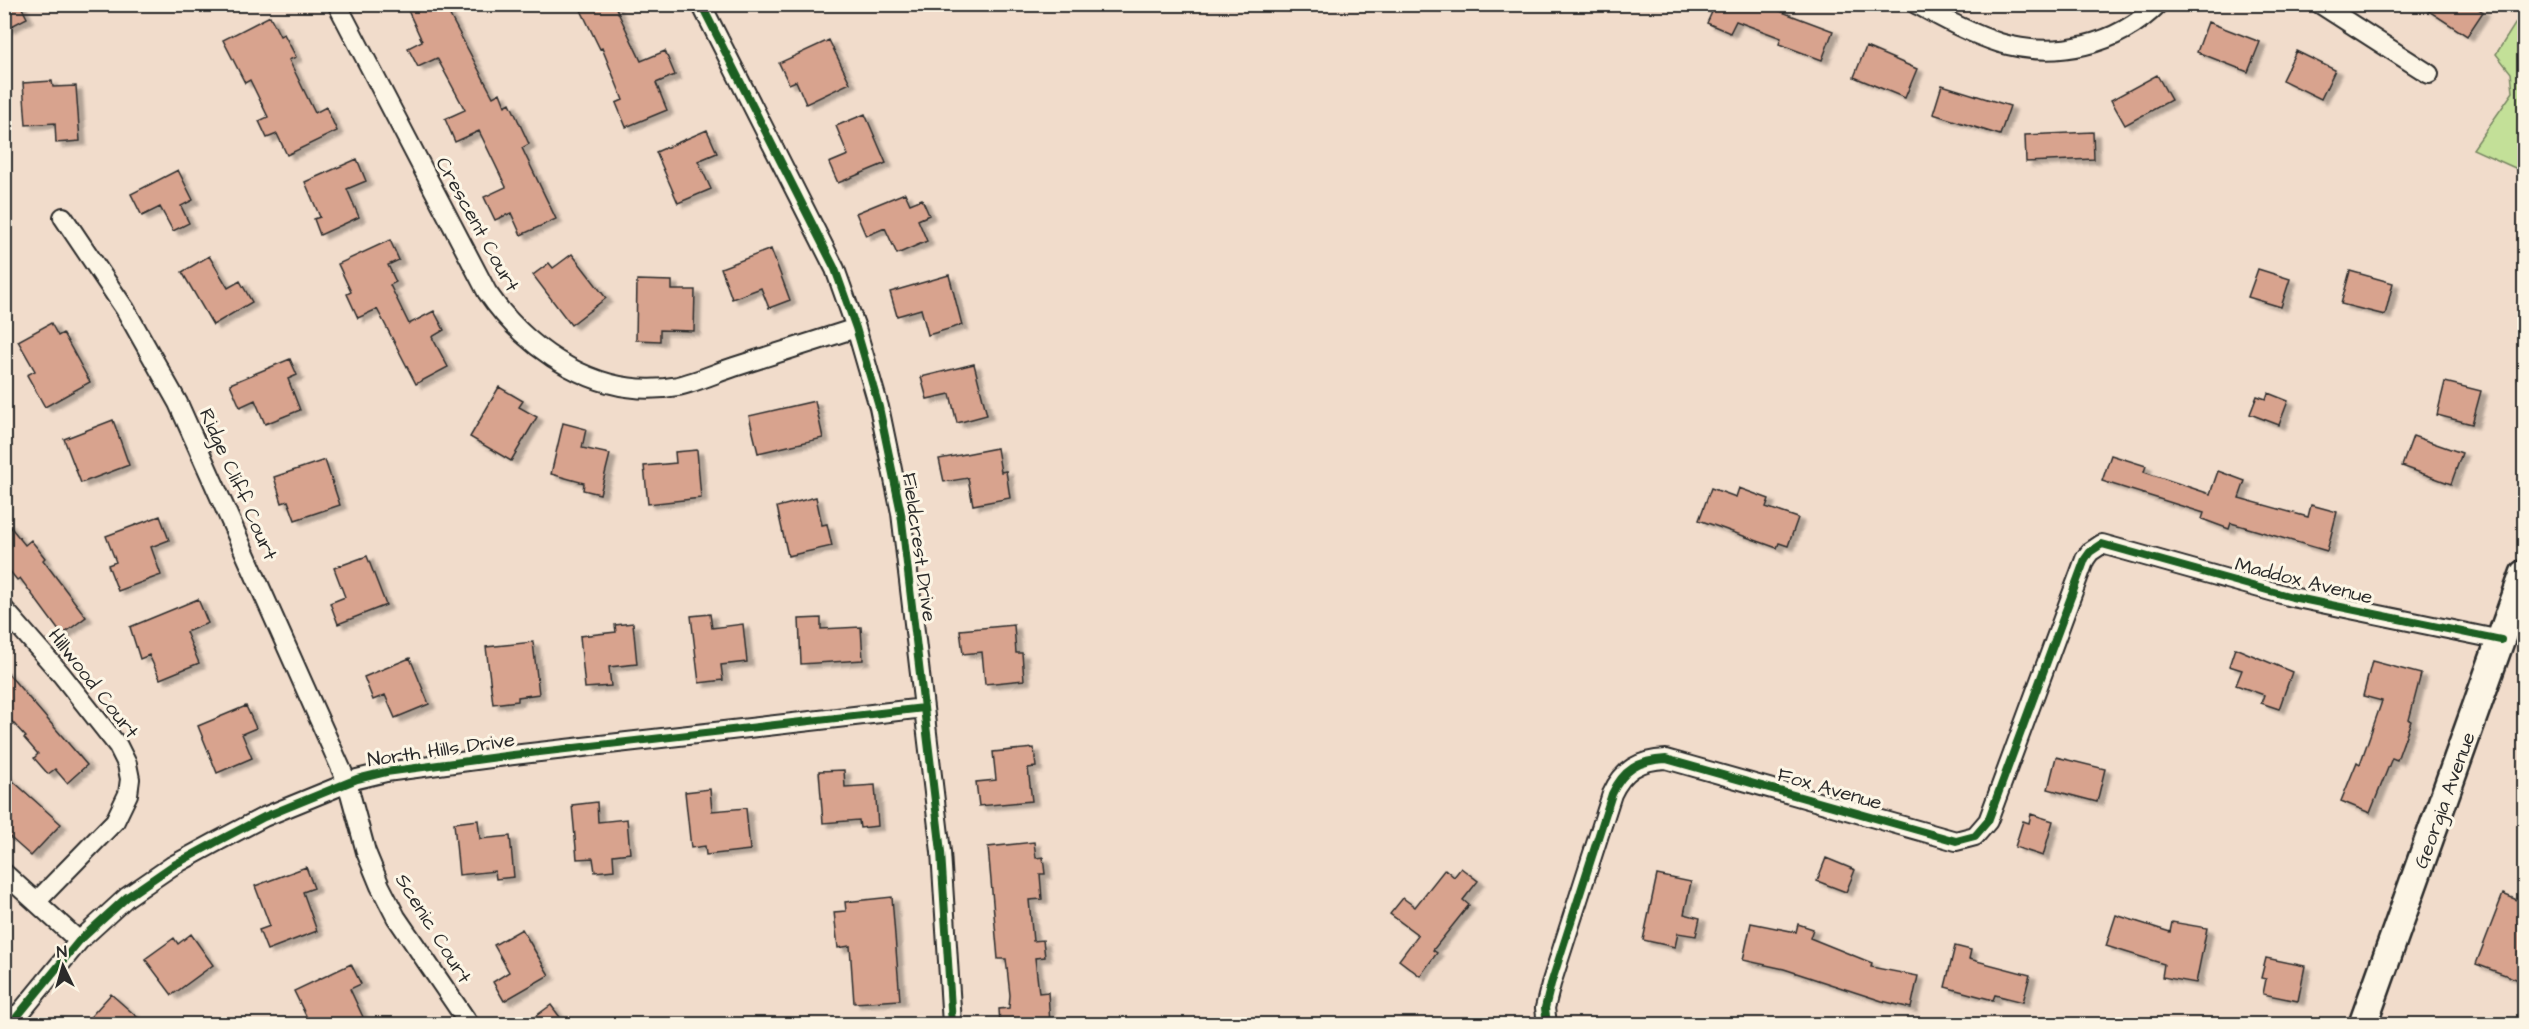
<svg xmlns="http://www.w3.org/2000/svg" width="2529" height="1029" font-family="'Architects Daughter',sans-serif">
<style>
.green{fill:#c3e098;stroke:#778662;stroke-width:1.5}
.building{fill:#d8a38e;stroke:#2b2b2b;stroke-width:1.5;filter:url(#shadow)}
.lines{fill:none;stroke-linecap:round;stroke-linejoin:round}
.street-casing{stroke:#2b2b2b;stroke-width:22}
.primary-casing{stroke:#2b2b2b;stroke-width:32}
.street{stroke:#fcf5e5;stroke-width:18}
.primary{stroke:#fcf5e5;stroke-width:27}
.cycleway-casing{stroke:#fcf5e5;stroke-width:11}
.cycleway{stroke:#1b5e20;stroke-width:8}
.labels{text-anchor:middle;stroke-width:6;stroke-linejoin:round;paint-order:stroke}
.street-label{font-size:20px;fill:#2b2b2b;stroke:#fcf5e5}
</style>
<defs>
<filter id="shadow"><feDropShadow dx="6" dy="4" stdDeviation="1.5" flood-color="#0004"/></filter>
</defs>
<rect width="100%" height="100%" fill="#f1dccb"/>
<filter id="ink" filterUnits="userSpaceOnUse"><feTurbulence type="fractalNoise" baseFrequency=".0167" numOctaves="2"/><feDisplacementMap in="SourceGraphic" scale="12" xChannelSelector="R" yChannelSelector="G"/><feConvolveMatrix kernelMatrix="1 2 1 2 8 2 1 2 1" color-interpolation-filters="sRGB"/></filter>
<g filter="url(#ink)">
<path class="green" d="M2524,10V172L2473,149L2513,92L2511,73L2496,54Z"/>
<path class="building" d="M4,4H20L27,18L4,30Z
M405,4H444L493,97L500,93L505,106L510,103L529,144L522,148L556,219L521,235L511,213L495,220L484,197L506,187L479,131L455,142L445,119L465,110L437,58L418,67L408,48L422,41Z
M578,4H614L641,61L665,51L675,75L656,83L667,110L626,127L616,103L623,100L602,48L600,49Z
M1697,4H1761L1833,31L1822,60L1779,44L1781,38L1736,21L1730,33L1707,23L1712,12Z
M2418,4H2471L2483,12L2467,36Z
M270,16L280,36L284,34L296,57L289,60L315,113L326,107L337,131L287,155L277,134L267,138L259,121L268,117L250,80L245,83L223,40Z
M2208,22L2260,42L2248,72L2197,52Z
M829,40L850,83L806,104L796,81L789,84L779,63Z
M1866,47L1917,69L1905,98L1854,77Z
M2296,51L2335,70L2321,99L2282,80Z
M2157,75L2171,100L2125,125L2111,100Z
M52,81L53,87L76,86L80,141L56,143L55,123L26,125L23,83Z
M1942,85L2010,106L2000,135L1933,114Z
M865,114L886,163L838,183L829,163L848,155L836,126Z
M707,130L717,153L698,161L711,189L678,203L656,152Z
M2093,132L2094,159L2026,162L2025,135Z
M357,159L366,181L347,189L359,217L320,235L314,219L320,217L305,182Z
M178,170L193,200L181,206L189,223L173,231L160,207L142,216L131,194Z
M905,193L910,204L922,199L929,215L918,220L927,241L897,254L885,228L866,236L856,213Z
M390,240L399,260L388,265L396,282L390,285L409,324L434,311L444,330L432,337L448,367L416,384L377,309L358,318L347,294L351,292L338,264Z
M771,249L790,300L769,308L761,288L732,299L721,268Z
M572,254L606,298L571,325L533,275L549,263L553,268Z
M209,256L228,288L240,281L252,302L213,325L182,272Z
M2258,269L2290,279L2281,307L2248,297Z
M2350,271L2393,283L2385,315L2341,304Z
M949,275L962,325L928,335L921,309L897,316L890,292Z
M637,280L672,281V290H695L694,331L660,330V341L636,340Z
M51,323L58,336L63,333L90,382L45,407L27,375L35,371L18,341Z
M290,359L297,375L288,379L300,410L265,424L255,400L240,407L230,384Z
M974,364L987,415L957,423L950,394L927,399L921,377Z
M2445,382L2481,391L2472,424L2437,415Z
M499,387L523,401L519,407L537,417L511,461L470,437Z
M2268,393L2288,401L2279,425L2250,414L2257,396L2266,399Z
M815,401L823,438L758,453L749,416Z
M113,420L129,465L81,483L64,439Z
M563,423L586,429L582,448L610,454L600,494L583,490L584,483L551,474Z
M2413,436L2462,453L2451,484L2402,466Z
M997,448L1001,472L1006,471L1010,498L973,505L968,478L944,482L939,459Z
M697,450L701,498L648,504L644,466L676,463L675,452Z
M2111,455L2146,466L2144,472L2210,494L2218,471L2245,481L2239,498L2308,517L2311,505L2337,512L2327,551L2231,523L2229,529L2202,519L2204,513L2102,481Z
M325,460L340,505L295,520L288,501L282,503L274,477Z
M1711,488L1736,497L1739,488L1769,499L1766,507L1798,518L1788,546L1779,543L1777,548L1699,520Z
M816,497L822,525L827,524L832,546L788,556L777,507Z
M160,516L169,540L151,547L161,575L118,591L108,565L116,562L106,536Z
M4,519L25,545L31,540L45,558L43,560L86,617L62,635L20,578L17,580L4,564Z
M367,556L386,605L338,624L330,603L345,597L334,568Z
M198,599L208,623L186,632L199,663L160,679L149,655L140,659L130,627Z
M710,614L712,628L743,624L747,662L721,665L723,680L699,683L691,616Z
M821,618V629L861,627L863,660L801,664L799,619Z
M633,623L637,664L609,667L611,686L585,688L580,636L616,632L615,625Z
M1014,625L1016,653H1022L1024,680L985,684L982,652L963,654L960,630Z
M533,642L539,694L518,697V701L493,704L486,647Z
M2235,648L2292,672L2279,709L2261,703L2264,695L2236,685L2242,670L2229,666Z
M410,658L429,704L395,718L385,695L373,700L364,677Z
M2372,661L2421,674L2409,720L2411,721L2397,760L2392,758L2370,813L2341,801L2357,762L2360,764L2382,701L2363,696Z
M4,669L87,765L67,783L55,769L48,774L34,758L38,754L24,738L26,737L4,713Z
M246,706L256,728L242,734L252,758L217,773L198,726Z
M1034,748L1036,767L1028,768L1032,801L979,806L976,782L996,780L993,752Z
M2056,757L2105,769L2097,802L2048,789Z
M844,770L845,787L875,785L878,826L860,828L859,820L823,823L819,771Z
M4,773L61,824L31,856L4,832Z
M710,789L712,811L746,808L750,850L706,855L705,846L691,848L685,792Z
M597,802L598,822L627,819L630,853L613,855L614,870L595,872L593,858L577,859L572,805Z
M2031,814L2053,821L2043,856L2015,847L2023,821L2029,823Z
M478,820L480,839L510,836L514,877L496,879L495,871L459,875L454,823Z
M1034,842L1036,858L1043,857L1045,874H1040L1042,899L1029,900L1033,941L1043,940L1045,957L1035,958L1039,993L1048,992L1050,1024H1000L999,1009L1009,1008L1010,995L1006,959H998L988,847Z
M1826,858L1855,870L1846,892L1817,881Z
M306,867L314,888L303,892L317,931L267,950L259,930L270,926L255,886Z
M1461,868L1478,881L1463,900L1469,905L1433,950L1437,953L1420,976L1399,960L1418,935L1390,914L1403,898L1415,907L1445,869L1454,877Z
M1657,875L1691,882L1684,914L1700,918L1696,936L1678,933L1675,947L1643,940Z
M2503,894L2524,903V982L2476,964Z
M892,897L900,1000L854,1003L850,946L838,948L834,912L846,911L845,902Z
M2116,915L2170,932L2172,922L2207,928L2196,983L2162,977L2164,964L2106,946Z
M1751,923L1796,932L1798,924L1813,929L1810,938L1872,963L1871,967L1918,976L1911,1008L1882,1001L1784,969L1743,960Z
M522,929L549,975L504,1001L493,982L509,972L494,945Z
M191,934L213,965L172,995L145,959L174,938L178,944Z
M1955,946L1971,950L1969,959L2030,975L2023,1002L1995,995L1993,1000L1945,987Z
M2266,958L2305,966L2298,1001L2263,994L2266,979L2261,978Z
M351,964L361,984L350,989L363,1017L346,1024H310L294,991Z
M111,994L145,1024H84Z
M551,1005L565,1024H525Z"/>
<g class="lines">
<defs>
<path id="street" d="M337,4L487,292C528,352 601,401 678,386C696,382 716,373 734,367C775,354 815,341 856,328
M701,4L835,269L856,328L879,407L901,513L941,852L952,1024
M1916,4C1942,18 1971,34 2000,43C2055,59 2117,46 2158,4
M2320,4L2429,74
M63,217L125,309L178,403L347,782L366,852L380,886L396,917L469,1024
M4,609L61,674L118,746L127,764L130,779L128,794L115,821L36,902
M4,873L79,941
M11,1024L79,941L127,897L172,866L218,841L264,817L357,779L386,772L513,755L924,708
M1547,1024L1545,1008L1551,984L1612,794C1623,770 1639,760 1666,759L1956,841L1975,836L1988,821L2085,559L2090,552L2102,544L2292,597L2501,640"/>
<path id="primary" d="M2363,1024L2524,574"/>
</defs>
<use href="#street" class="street-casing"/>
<use href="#primary" class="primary-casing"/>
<use href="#street" class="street"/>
<use href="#primary" class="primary"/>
<defs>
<path id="cycleway" d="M701,4L835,269L856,328L879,407L901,513L941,852L952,1024
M11,1024L79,941L127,897L172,866L218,841L264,817L357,779L386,772L513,755L924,708
M1547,1024L1545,1008L1551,984L1612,794C1623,770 1639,760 1666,759L1956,841L1975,836L1988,821L2085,559L2090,552L2102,544L2292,597L2501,640"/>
</defs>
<use href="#cycleway" class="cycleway-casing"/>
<use href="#cycleway" class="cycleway"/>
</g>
</g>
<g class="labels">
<g class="street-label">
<text transform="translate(478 224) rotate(61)" y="7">Crescent Court</text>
<text transform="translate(239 484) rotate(66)" y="7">Ridge Cliff Court</text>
<text transform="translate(920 547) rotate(82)" y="7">Fieldcrest Drive</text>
<text transform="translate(2304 580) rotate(14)" y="7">Maddox Avenue</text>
<text transform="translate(94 683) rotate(52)" y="7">Hillwood Court</text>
<text transform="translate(441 749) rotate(-8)" y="7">North Hills Drive</text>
<text transform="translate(1830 788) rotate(16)" y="7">Fox Avenue</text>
<text transform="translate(2444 800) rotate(-70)" y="7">Georgia Avenue</text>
<text transform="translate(434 928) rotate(58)" y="7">Scenic Court</text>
</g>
</g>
<rect width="2529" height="1029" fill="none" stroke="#fcf5e5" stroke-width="24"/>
<rect x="12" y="12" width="2505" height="1005" fill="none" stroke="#2b2b2b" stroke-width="2" filter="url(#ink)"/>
<g transform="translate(63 966) rotate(355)" stroke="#fcf5e5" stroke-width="4.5" paint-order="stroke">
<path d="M0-4.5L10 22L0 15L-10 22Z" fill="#2b2b2b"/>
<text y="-9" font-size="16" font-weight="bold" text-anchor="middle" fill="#2b2b2b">N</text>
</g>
</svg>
